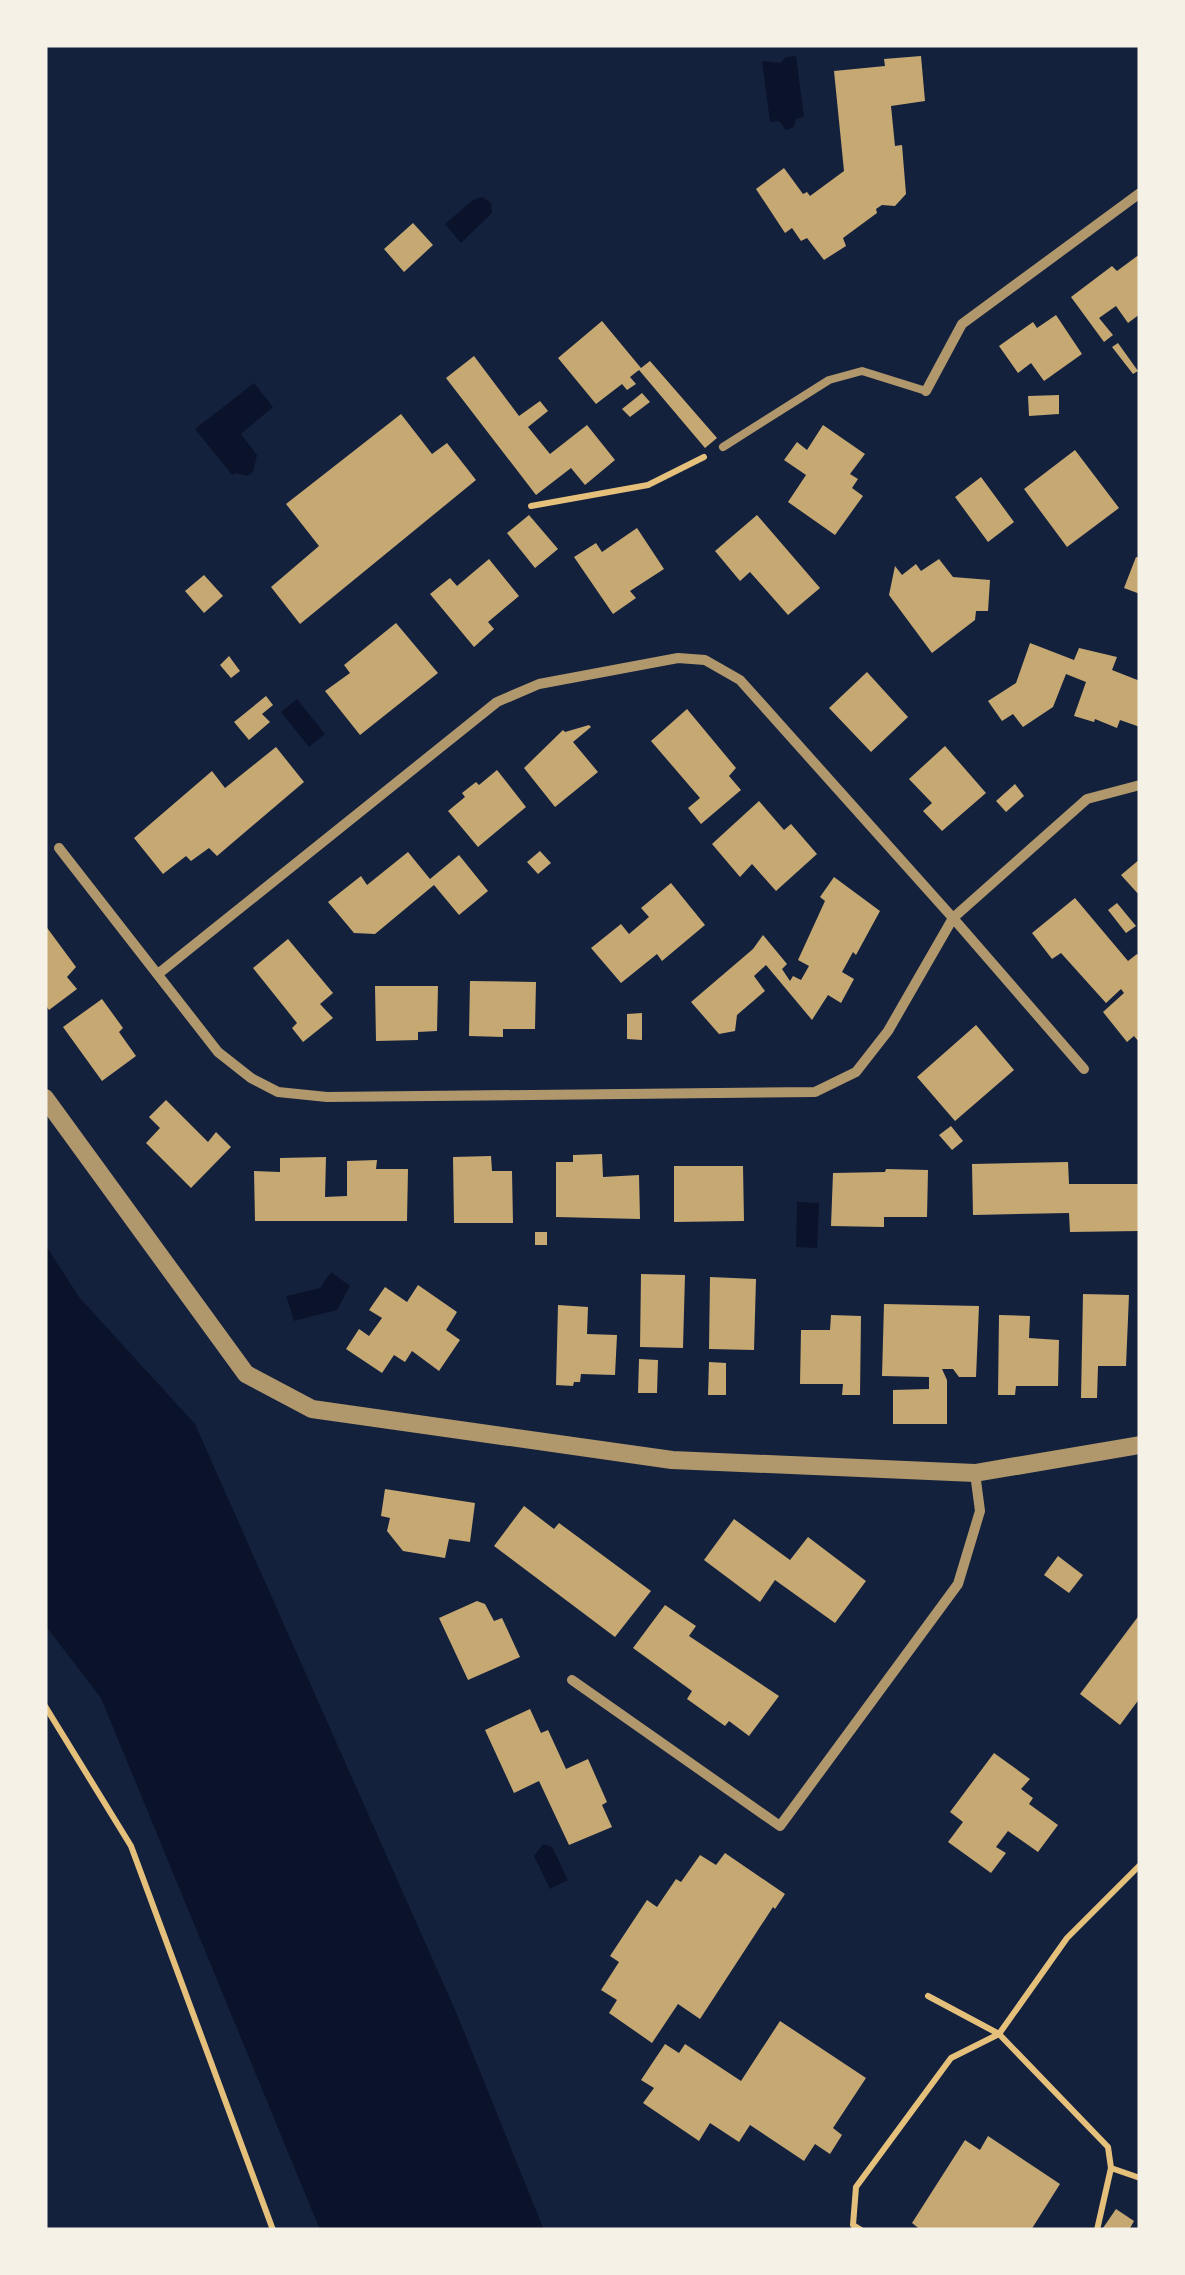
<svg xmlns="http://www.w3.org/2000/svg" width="1185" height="2275" font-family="'PT Serif',serif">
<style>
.water{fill:#0b132b}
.building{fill:#c6a872}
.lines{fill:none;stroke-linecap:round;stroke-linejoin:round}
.path{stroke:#e5c07b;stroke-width:6}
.service{stroke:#b1986c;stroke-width:8}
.minor{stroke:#b1986c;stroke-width:10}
.tertiary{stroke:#b1986c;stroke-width:18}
</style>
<rect width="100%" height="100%" fill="#14213d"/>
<path class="water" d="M796,56L804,117L796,119L794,127L786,130L779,121L770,122L762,61L780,63L786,57Z
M482,197L491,203L492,213L461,243L445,224L473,200Z
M254,383L273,407L241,434L257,455L253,472L247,476L236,473L232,475L195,429Z
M297,699L325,734L309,747L281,712Z
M797,1202L819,1203L817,1248L796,1247Z
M45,1244L79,1297L195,1424L456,2012L544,2230H320L101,1698L45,1625Z
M331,1272L350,1286L337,1310L294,1321L286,1296L320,1288Z
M543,1844L552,1847L568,1880L550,1889L534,1856Z"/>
<path class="building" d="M921,56L925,101L891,106L895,146L902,145L906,194L895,206L882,205L876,209L877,213L843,238L846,246L824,260L807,238L801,241L792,228L785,233L756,189L784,168L803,194L807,192L810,196L844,171L834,71L885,66L884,59Z
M413,223L433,245L404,272L384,249Z
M1140,254V314L1128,323L1116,306L1099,318L1113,335L1104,342L1071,297L1112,266L1117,271Z
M1056,315L1082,354L1044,381L1031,363L1018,373L999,346L1033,322L1037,328Z
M602,321L641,368L650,361L717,438L705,448L639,370L630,377L636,384L627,390L622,384L596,404L558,358Z
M1118,343L1138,371L1133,374L1112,347Z
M474,356L519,416L540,401L548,411L528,427L550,454L587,425L615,460L585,485L571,468L536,495L446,378Z
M642,393L650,402L630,417L622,409Z
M1059,395V414L1029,416L1028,396Z
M401,414L432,454L447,443L476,480L300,624L271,587L319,546L286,504Z
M823,425L865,454L850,474L858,479L852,488L863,496L835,535L788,502L806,475L784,460L797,442L807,450Z
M1075,450L1119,508L1067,547L1024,489Z
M981,477L1014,522L988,542L955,497Z
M529,515L558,549L535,568L507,533Z
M757,515L820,588L788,615L750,572L740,581L715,551Z
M637,528L664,569L630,591L636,598L613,614L574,557L596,543L602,552Z
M1136,557L1140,558V594L1124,588Z
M489,559L519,596L488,622L494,629L474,647L430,594L450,578L457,586Z
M939,559L953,577L990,580L988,611H976L975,620L932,653L889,595L895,566L902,575L916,564L921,571Z
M204,575L223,596L204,613L185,591Z
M396,623L438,673L360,735L325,691L350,673L344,665Z
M1030,643L1074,660L1079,648L1117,657L1112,670L1140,681V727L1120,720L1117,728L1095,719L1094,722L1074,716L1086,682L1066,674L1053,707L1023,727L1013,714L1002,721L988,701L1016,683Z
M229,656L240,671L231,678L220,665Z
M867,672L908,717L871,752L829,708Z
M266,696L273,705L262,714L270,722L249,740L234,722Z
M687,709L736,768L729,776L741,790L701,824L688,808L700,798L651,741Z
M589,725L591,727L573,742L598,772L555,807L524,768L563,730L565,732Z
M945,746L986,793L942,831L923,811L932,803L909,779Z
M276,747L304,782L217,856L209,848L191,861L186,856L163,874L134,838L212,771L225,788Z
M497,770L526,807L478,847L448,811L465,797L462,793L476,782L479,785Z
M1015,784L1024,796L1006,812L996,801Z
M759,801L784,830L791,824L817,854L776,891L752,864L740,877L712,844Z
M540,851L551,863L538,874L527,862Z
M408,852L430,879L459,855L488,891L459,915L434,885L375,934L354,933L328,902L361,876L367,885Z
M1140,859V896L1121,875Z
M834,877L880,911L856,955L853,952L842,972L854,979L841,1003L828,995L812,1020L766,965L754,976L765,991L737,1015L735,1031L719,1034L691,1002L753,949L763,935L787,964L782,969L790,981L793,976L801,980L809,966L798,960L825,901L820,897Z
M671,883L705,925L662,961L657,954L621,983L591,948L621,924L629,934L649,917L641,908Z
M1075,898L1128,961L1137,954L1140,958V1043L1134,1036L1127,1042L1103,1012L1124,993L1121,989L1106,1003L1061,953L1052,959L1032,933Z
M1117,903L1136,926L1126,933L1108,910Z
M45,925L76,967L67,977L77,989L49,1010L45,1004Z
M288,939L333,993L320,1004L333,1018L303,1042L292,1028L297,1023L253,968Z
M470,981L536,982L535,1029H503V1037L469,1036Z
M375,986H438L437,1031L418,1032V1040L376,1041Z
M102,999L123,1028L119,1032L136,1056L102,1081L63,1027Z
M642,1013V1040L627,1039V1014Z
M976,1025L1014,1070L955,1121L917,1077Z
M166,1100L208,1142L216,1132L231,1147L191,1188L146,1143L160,1128L149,1117Z
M951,1126L963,1141L952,1150L939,1135Z
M602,1154L603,1177L639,1175L640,1219L556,1217V1162H573V1155Z
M491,1156L492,1171H512L513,1223H454L453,1157Z
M326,1157L325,1197L347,1196V1161L377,1160L376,1169H408L407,1221H255L254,1171L280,1172V1158Z
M1068,1162L1069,1184H1140V1231L1070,1232L1069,1213L973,1215L972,1164Z
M674,1166H743L744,1221L674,1222Z
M886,1169L928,1170L927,1217H884V1227L831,1226L833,1173L885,1172Z
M535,1232H547V1245H535Z
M641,1274L685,1275L683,1348L640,1347Z
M710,1277L756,1279L754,1350L709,1349Z
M418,1285L457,1312L446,1330L460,1340L439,1371L412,1351L405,1362L394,1355L382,1373L346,1349L359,1329L369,1336L382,1318L369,1310L385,1287L407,1302Z
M1083,1294L1129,1295L1126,1366H1098L1097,1398H1081Z
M884,1304L979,1306L976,1377H959L953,1369H942L947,1380V1424H893V1390L929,1389V1377L882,1376Z
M558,1305L588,1307L587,1334L617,1335L615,1375L581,1374L580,1382H574L573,1386L556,1385Z
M831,1315L861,1316L860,1395H842L843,1384H800L801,1330H830Z
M999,1315L1030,1316L1029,1338L1059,1340L1058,1386H1016L1015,1395H998Z
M639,1359L658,1360L657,1393H638Z
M709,1362L726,1363V1395H708Z
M385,1489L475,1503L470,1542L449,1539L445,1558L403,1551L387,1531L390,1518L381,1516Z
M524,1506L554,1529L559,1523L651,1591L615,1637L494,1546Z
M734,1519L790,1560L808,1537L866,1581L835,1623L775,1580L760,1602L704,1560Z
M1058,1556L1083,1575L1069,1593L1044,1575Z
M477,1601L485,1604L494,1621L502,1618L520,1657L468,1680L439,1618Z
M665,1605L696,1626L689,1636L779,1696L749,1736L729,1721L725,1726L701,1709L687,1699L692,1691L633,1648Z
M1140,1614V1698L1120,1725L1080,1694Z
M530,1709L541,1733L548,1730L566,1769L588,1759L607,1802L602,1805L612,1827L569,1845L539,1781L514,1793L485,1730Z
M994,1753L1030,1779L1021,1789L1033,1798L1029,1804L1058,1825L1038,1852L1008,1831L996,1847L1006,1853L991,1873L948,1842L963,1822L950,1812Z
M725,1853L785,1894L775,1909L773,1907L700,2019L678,2004L652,2043L609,2013L617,2000L601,1990L619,1962L610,1956L647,1900L657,1907L676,1879L681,1882L700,1855L716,1865Z
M780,2021L866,2078L833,2128L842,2135L830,2154L815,2144L804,2161L750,2125L739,2142L710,2123L699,2141L643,2103L654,2088L641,2080L665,2044L679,2053L685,2044L741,2081Z
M988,2136L1060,2184L1031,2230H921L912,2223L965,2140L980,2150Z
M1116,2209L1134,2221L1129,2230L1103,2228Z"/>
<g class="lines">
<path class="path" d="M531,506L648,485L704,457
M45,1706L131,1846L273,2230
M1111,2168L1108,2147L999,2034L1067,1938L1140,1865
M861,2230L853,2225L856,2187L951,2058L999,2034L928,1996
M1097,2230L1111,2168L1140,2178"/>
<path class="service" d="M723,447L829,380L862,371L926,391"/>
<path class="minor" d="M926,391L962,324L1140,193
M59,848L218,1052L251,1078L278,1092L327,1097L815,1092L856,1072L888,1031L953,918L1087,799L1140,785
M158,974L497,702L539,684L678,658L705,660L740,680L953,918L1084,1069
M572,1680L780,1826L958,1584L980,1511L975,1473"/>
<path class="tertiary" d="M45,1098L246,1374L312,1409L672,1460L975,1473L1140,1445"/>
</g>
<rect width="1185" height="2275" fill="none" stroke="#f6f1e7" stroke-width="95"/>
</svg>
